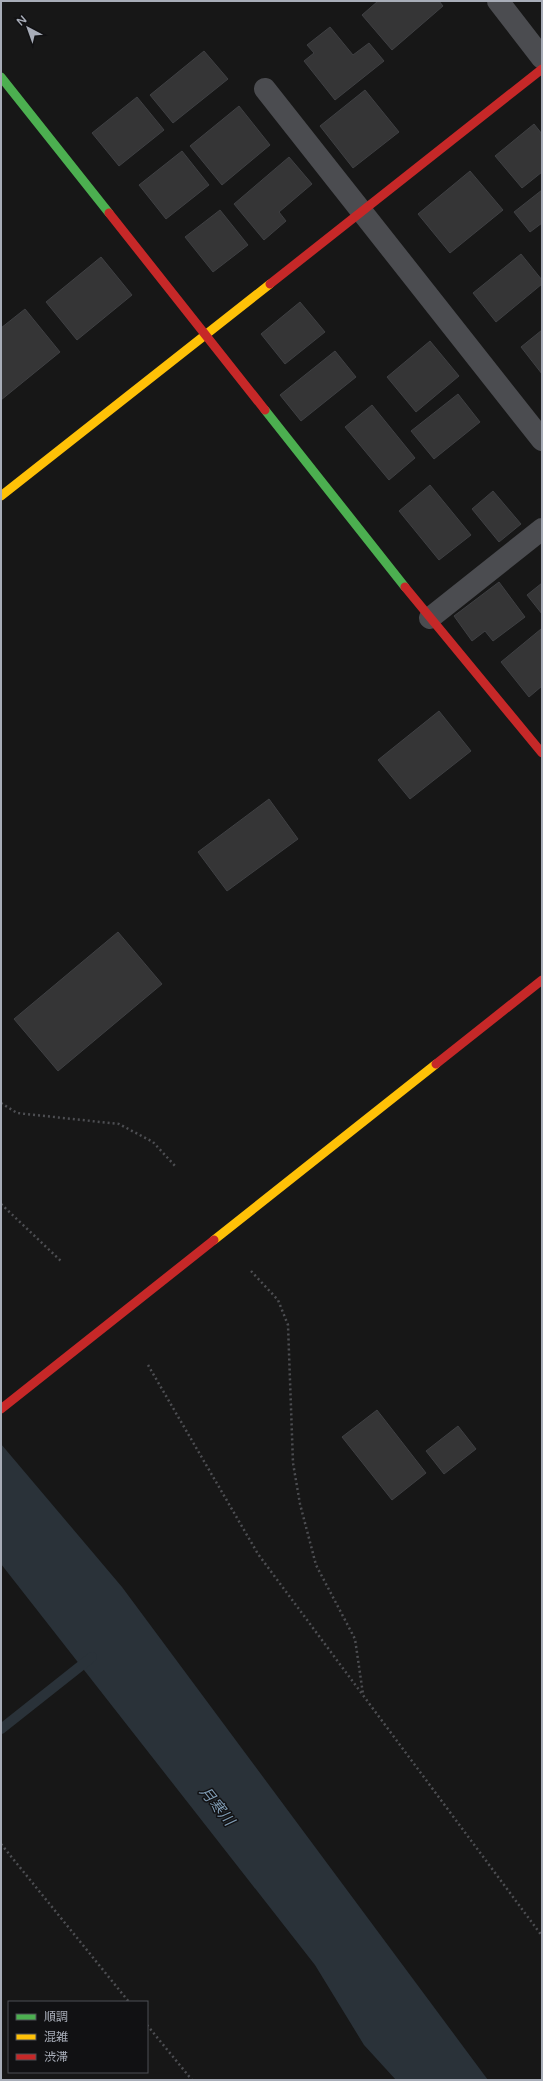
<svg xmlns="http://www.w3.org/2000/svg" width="543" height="2081" font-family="'Varela Round','Noto Sans JP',sans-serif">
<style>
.water{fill:#2a3239}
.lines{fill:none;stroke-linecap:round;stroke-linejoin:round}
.stream{stroke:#2a3239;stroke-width:10}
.building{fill:#353536;stroke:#3f4043}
.path{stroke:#4d4e52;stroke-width:2.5;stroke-dasharray:2 3;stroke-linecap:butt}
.street{stroke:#4b4c50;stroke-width:22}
.fast{stroke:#4caf50;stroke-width:9}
.slow{stroke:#ffc107;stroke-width:9}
.jam{stroke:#c62828;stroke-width:9}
.labels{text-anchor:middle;stroke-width:3;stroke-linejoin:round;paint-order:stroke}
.water-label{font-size:15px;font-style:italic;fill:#7f9bb3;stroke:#111113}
</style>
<rect width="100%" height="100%" fill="#171717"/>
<path class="water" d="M1,1444L122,1587L488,2080H396L364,2045L315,1965L1,1564Z"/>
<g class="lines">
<path class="stream" d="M1,1729L92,1657"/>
</g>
<path class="building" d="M378,1H439L443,6L392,50L362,15Z
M330,27L353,55L369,43L384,61L335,100L304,61L314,53L307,45Z
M204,51L228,79L173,123L150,95Z
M365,90L399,132L353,168L320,126Z
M137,97L164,130L119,166L92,133Z
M239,106L270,145L222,185L190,146Z
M534,124L542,134V172L522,188L495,156Z
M182,151L209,185L166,219L139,185Z
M289,157L312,184L279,212L286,221L264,240L234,204Z
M470,171L503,210L450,253L418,214Z
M542,190V223L530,232L514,212Z
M220,210L248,245L213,272L185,237Z
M521,254L542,280V284L496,322L473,293Z
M101,257L132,295L77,340L46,302Z
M300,302L325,332L285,364L261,334Z
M25,309L60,352L1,400V328Z
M542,330V374L521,347Z
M430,341L459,376L416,412L387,377Z
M335,351L356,377L301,421L280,395Z
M458,394L480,422L434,459L411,431Z
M372,405L415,458L389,480L345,427Z
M430,485L471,535L439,560L399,511Z
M493,491L521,524L499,542L472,509Z
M499,582L525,617L493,641L485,631L472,641L454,616Z
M542,583V614L527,595Z
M541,629L542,686L529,697L501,662Z
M439,711L471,751L410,799L378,760Z
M269,799L298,839L227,891L198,852Z
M118,932L162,984L58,1071L14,1019Z
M377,1410L426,1473L392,1500L342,1437Z
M458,1426L476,1449L444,1474L426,1451Z"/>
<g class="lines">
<path class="path" d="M1,1103L17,1113L119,1124L153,1142L176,1167
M1,1204L62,1262
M251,1271L278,1300L288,1325L293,1463L300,1504L316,1565L355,1639L363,1694
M148,1365L258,1554L542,1936
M1,1844L129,2002
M147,2025L192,2080"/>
<path class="street" d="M498,1L542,58
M265,89L542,440
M430,618L542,529"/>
<path class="fast" d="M1,77L109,213
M265,410L405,587"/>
<path class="slow" d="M1,496L270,284
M214,1240L436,1064"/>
<path class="jam" d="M109,213L265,410
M270,284L542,69
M405,587L542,753
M436,1064L542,980
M1,1409L214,1240"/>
</g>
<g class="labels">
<g class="water-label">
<text transform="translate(217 1806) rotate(51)" y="5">月寒川</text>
</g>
</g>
<rect width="543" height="2081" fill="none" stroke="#a8adb8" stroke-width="4"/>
<rect x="8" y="2001" width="140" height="72" fill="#111113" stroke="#4d4f55"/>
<rect x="16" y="2014" width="20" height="6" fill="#4caf50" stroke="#4d4f55"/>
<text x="44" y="2021" font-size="12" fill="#a8adb8">順調</text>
<rect x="16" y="2034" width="20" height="6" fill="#ffc107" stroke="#4d4f55"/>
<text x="44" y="2041" font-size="12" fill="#a8adb8">混雑</text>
<rect x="16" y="2054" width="20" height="6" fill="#c62828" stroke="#4d4f55"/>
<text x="44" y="2061" font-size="12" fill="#a8adb8">渋滞</text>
<g transform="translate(28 28) rotate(319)" stroke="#111113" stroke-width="3" paint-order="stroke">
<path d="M0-3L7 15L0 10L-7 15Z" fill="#a8adb8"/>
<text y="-6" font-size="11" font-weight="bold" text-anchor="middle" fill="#a8adb8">N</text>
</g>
</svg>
